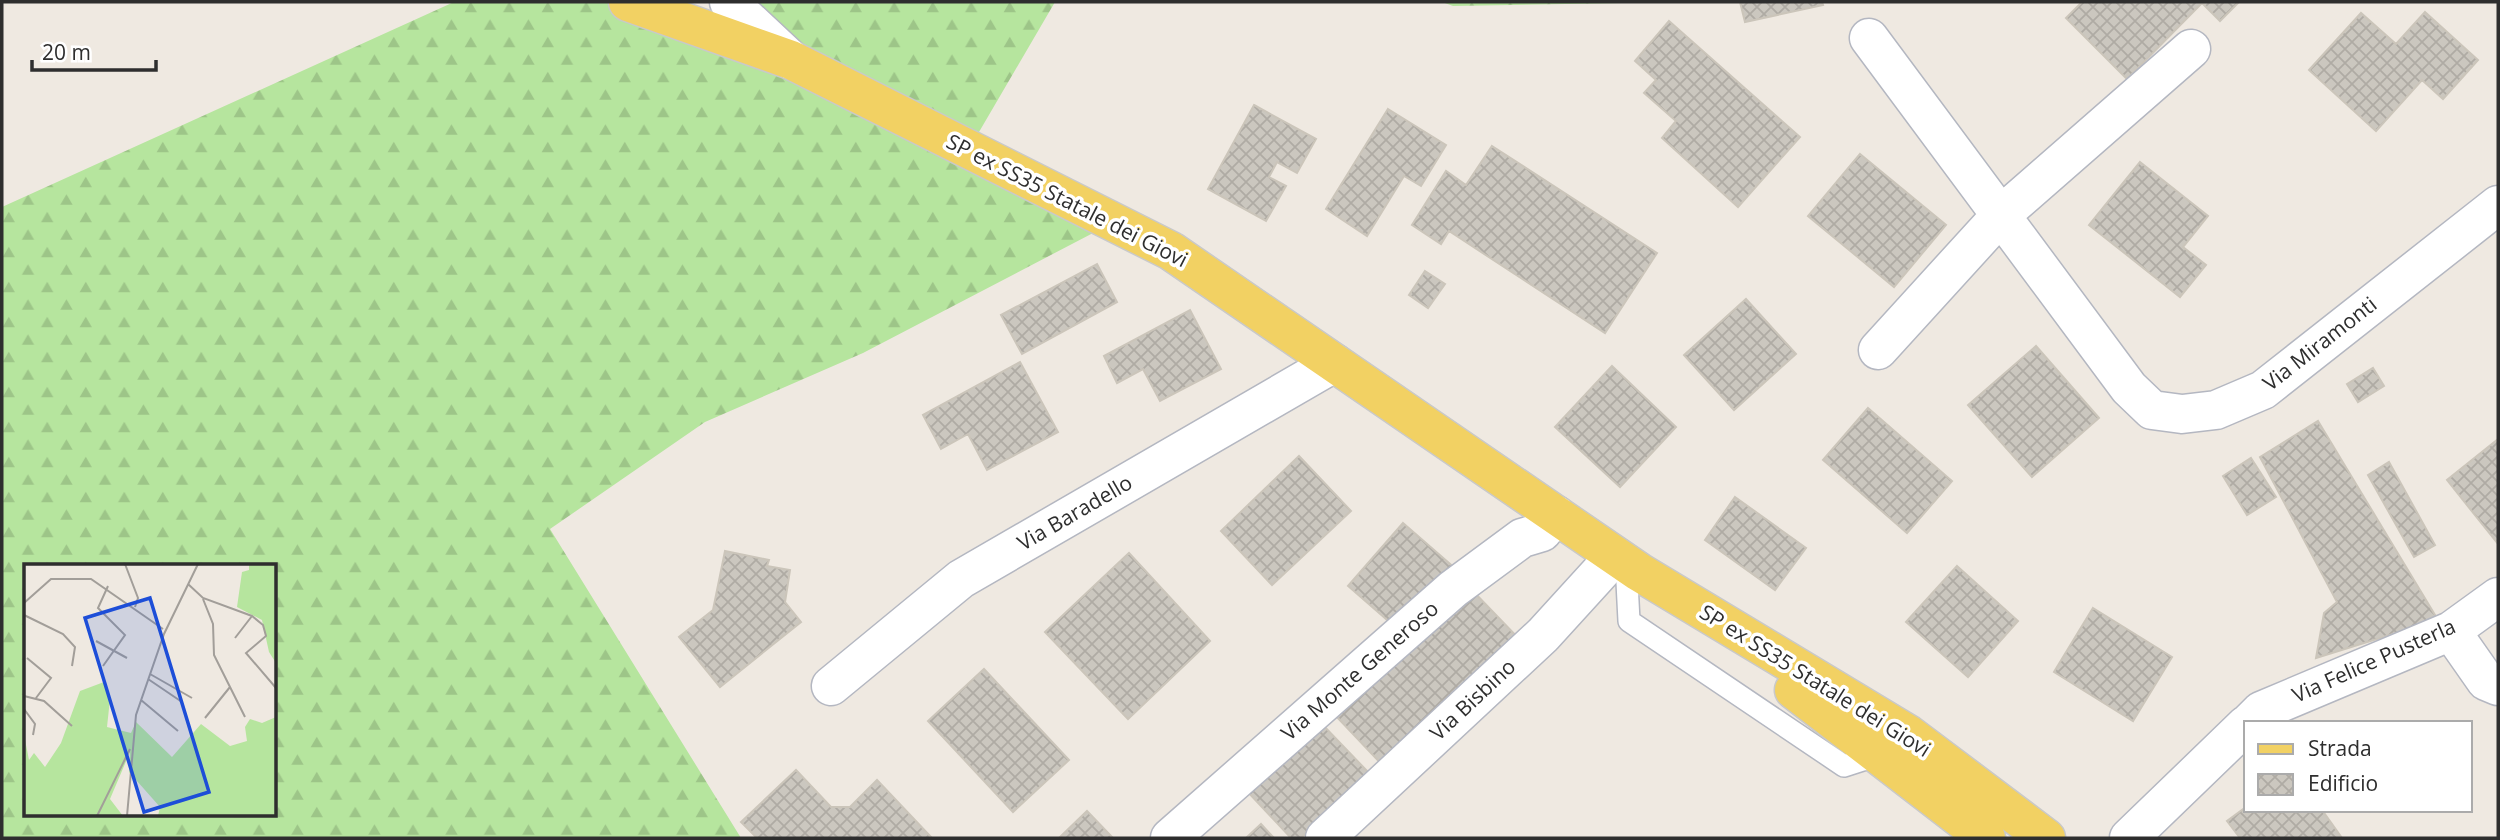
<svg xmlns="http://www.w3.org/2000/svg" width="2500" height="840" font-family="'Open Sans',sans-serif">
<style>
.forest{fill:url(#forest-firs);fill-rule:evenodd}
.building{fill:url(#building-cross-hatch);stroke:#cbc5ba;stroke-width:2}
.lines{fill:none;stroke-linecap:round;stroke-linejoin:round}
.lane-casing{stroke:#b4b7c1;stroke-width:24}
.street-casing{stroke:#b4b7c1;stroke-width:41}
.primary-casing{stroke:#c9c9c9;stroke-width:41}
.lane{stroke:#fff;stroke-width:21}
.street{stroke:#fff;stroke-width:38}
.primary{stroke:#f2d163;stroke-width:38}
.labels{text-anchor:middle;stroke-width:7;stroke-linejoin:round;paint-order:stroke}
.street-label{font-size:21px;fill:#2e2e2e;stroke:#fff}
.inset-road{fill:none;stroke:#a29e99;stroke-width:2}
.view{fill:#1d4ed8;fill-opacity:0.15;stroke:#1d4ed8;stroke-width:3.5}
.inset-edge{fill:none;stroke:#2e2e2e;stroke-width:3.5}
</style>
<defs>
<pattern id="forest-firs" width="22" height="20" patternUnits="userSpaceOnUse" patternTransform="scale(1.75)"><rect width="22" height="20" fill="#b6e59e"/><path d="M5 1l3.5 6h-7zM16 11l3.5 6h-7z" fill="#9dc588"/></pattern>
<pattern id="building-cross-hatch" width="8" height="8" patternUnits="userSpaceOnUse" patternTransform="scale(1.75)"><rect width="8" height="8" fill="#cbc7bf"/><path d="M0 0l8 8M0 8l8-8" fill="none" stroke="#afaba4"/></pattern>
</defs>
<rect width="100%" height="100%" fill="#efe9e1"/>
<path class="forest" d="M454,2H628L789,59L728,2H1055L979,132L1095,232L863,353L705,422L550,529L741,838H2V207ZM26,565H275V814H26Z
M1442,2H1678L1453,6Z"/>
<path class="building" d="M1740,2H1822L1823,5L1745,22Z
M2082,2H2239L2220,21L2202,3L2127,79L2066,18Z
M2425,12L2478,60L2443,99L2422,80L2376,131L2309,70L2361,13L2396,44Z
M1669,21L1800,137L1738,207L1662,138L1676,121L1644,93L1656,80L1635,61Z
M1254,105L1316,139L1297,173L1277,162L1269,177L1286,186L1266,221L1208,189Z
M1388,109L1446,145L1421,186L1404,176L1367,236L1326,209Z
M1492,146L1657,253L1605,333L1449,231L1441,244L1412,225L1446,171L1466,185Z
M1860,154L1946,225L1894,287L1808,216Z
M2140,162L2208,216L2183,247L2206,265L2180,297L2089,225Z
M1097,264L1117,302L1022,354L1001,315Z
M1425,271L1445,284L1428,308L1409,295Z
M1746,299L1796,354L1734,410L1684,355Z
M1190,310L1221,369L1160,401L1143,369L1117,383L1104,356Z
M2036,346L2099,418L2032,477L1968,405Z
M1020,362L1058,432L987,470L968,434L941,449L923,415Z
M1612,366L1676,427L1620,487L1555,427Z
M2373,368L2384,386L2358,402L2347,384Z
M1868,408L1952,481L1907,533L1823,460Z
M2318,421L2438,620L2316,658L2324,613L2337,602L2260,457Z
M2498,439V544L2447,480Z
M1299,456L1351,511L1272,585L1221,531Z
M2251,458L2276,497L2247,515L2223,476Z
M2389,462L2435,545L2414,557L2368,475Z
M1735,497L1806,548L1775,590L1705,540Z
M1403,523L1456,569L1401,632L1348,586Z
M725,551L769,560L767,566L790,570L785,602L801,622L720,687L679,637L713,610Z
M1129,553L1210,641L1128,719L1045,632Z
M1957,566L2018,621L1968,677L1906,622Z
M1469,587L1523,643L1388,771L1335,715Z
M2093,608L2172,657L2133,721L2054,672Z
M984,669L1069,760L1013,812L928,721Z
M1319,721L1369,773L1301,838H1291L1246,790Z
M796,770L831,807H850L877,780L932,838H757L741,822Z
M2246,807V810H2322L2342,838H2240L2227,821Z
M1087,811L1113,838H1059Z
M1261,824L1274,838H1246Z"/>
<g class="lines">
<defs>
<path id="lane" d="M1626,563L1629,621L1844,766L1878,755"/>
<path id="street" d="M729,2L791,60
M1869,38L2129,388L2152,410L2182,414L2216,410L2263,390L2498,205
M1878,350L2001,215L2191,49
M2451,631L2486,681L2498,686
M831,686L961,579L1334,363
M2249,723L2261,711L2451,631L2498,597
M1170,838L1453,589L1522,538L1542,532L1556,515
M1325,838L1543,635L1615,556
M2129,838L2246,725"/>
<path id="primary" d="M628,2L791,60L1171,251L1639,572L1908,734L2046,838
M1794,690L1986,838"/>
</defs>
<use href="#lane" class="lane-casing"/>
<use href="#street" class="street-casing"/>
<use href="#primary" class="primary-casing"/>
<use href="#lane" class="lane"/>
<use href="#street" class="street"/>
<use href="#primary" class="primary"/>
</g>
<g class="labels">
<g class="street-label">
<text transform="translate(1067 201) rotate(27)" y="7">SP ex SS35 Statale dei Giovi</text>
<text transform="translate(2320 344) rotate(-38)" y="7">Via Miramonti</text>
<text transform="translate(1075 513) rotate(-30)" y="7">Via Baradello</text>
<text transform="translate(2374 661) rotate(-24)" y="7">Via Felice Pusterla</text>
<text transform="translate(1360 671) rotate(-41)" y="7">Via Monte Generoso</text>
<text transform="translate(1815 681) rotate(32)" y="7">SP ex SS35 Statale dei Giovi</text>
<text transform="translate(1473 700) rotate(-43)" y="7">Via Bisbino</text>
</g>
</g>
<g transform="translate(24 564)">
<rect width="252" height="252" fill="#efe9e1"/>
<path d="M225,0H252V99L245,88L238,56L213,43L218,8L225,6ZM80,118L86,135L83,163L107,169L112,158L148,193L177,160L206,182L223,177L221,163L226,155L238,159L252,153V252H134L136,243L105,208L106,188L86,235L99,252H0V171L5,196L10,189L21,203L37,179L56,127Z" fill="#b6e59e"/>
<path class="inset-road" d="M101,0L114,34L111,43M164,20L179,34L228,52L239,61L242,72L222,89L252,124M179,35L189,60L190,91L221,153M0,39L27,15H67L139,65M0,51L39,70L51,83L48,102M211,74L228,52M72,77L103,94M3,94L27,114L12,134M79,102L101,71L74,44L84,22M126,110L168,134M124,115L158,138M0,132L20,137L48,162M117,136L154,167M0,145L11,160L9,171M181,154L206,123M73,252L106,185M103,252L112,151L140,70L174,0"/>
<path class="view" d="M126,34L185,228L120,248L61,54Z"/>
<rect width="252" height="252" class="inset-edge"/>
</g>
<rect width="2500" height="840" fill="none" stroke="#2e2e2e" stroke-width="7"/>
<rect x="2244" y="721" width="228" height="91" fill="#ffffff" stroke="#ababab" stroke-width="2"/>
<rect x="2258" y="744" width="35" height="10" fill="#f2d163" stroke="#ababab" stroke-width="2"/>
<text x="2308" y="756" font-size="21" fill="#2e2e2e">Strada</text>
<rect x="2258" y="774" width="35" height="21" fill="url(#building-cross-hatch)" stroke="#ababab" stroke-width="2"/>
<text x="2308" y="791" font-size="21" fill="#2e2e2e">Edificio</text>
<path d="M32 60v10h124v-10" fill="none" stroke="#2e2e2e" stroke-width="3.5"/>
<text x="42" y="60" font-size="21" fill="#2e2e2e" stroke="#ffffff" stroke-width="5" paint-order="stroke">20 m</text>
</svg>
